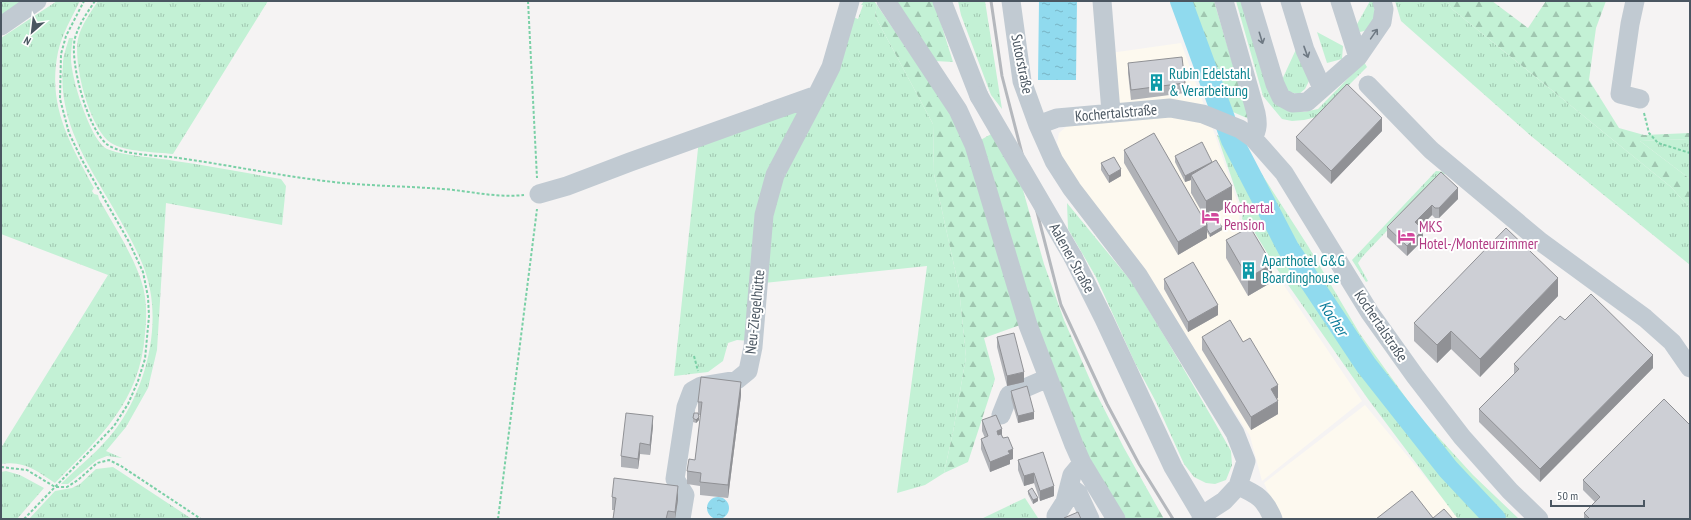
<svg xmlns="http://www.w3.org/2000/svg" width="1691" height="520" font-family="'PT Sans Narrow',sans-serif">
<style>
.commercial{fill:#fdf9ef}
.grass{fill:url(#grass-tufts)}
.forest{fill:url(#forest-firs)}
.water{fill:url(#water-ripples)}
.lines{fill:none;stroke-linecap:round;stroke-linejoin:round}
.river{stroke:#90daee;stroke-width:22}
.path{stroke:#7ad0a6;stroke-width:2;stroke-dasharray:3 2;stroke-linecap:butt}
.minor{stroke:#c1cad2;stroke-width:19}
.rail{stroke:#b5b8bd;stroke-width:3}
.minor-bridge{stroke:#c1cad2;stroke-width:19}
.wall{fill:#b0b2b7}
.shaded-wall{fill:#909195}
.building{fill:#cdcfd5;stroke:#909195}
.oneway{stroke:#6e7983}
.labels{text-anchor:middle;stroke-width:4;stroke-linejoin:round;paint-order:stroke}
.street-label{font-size:15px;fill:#4a5661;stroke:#fff}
.culture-label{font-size:15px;fill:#0d838f;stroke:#fff;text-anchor:start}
.hotel-label{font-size:15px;fill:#b23c85;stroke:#fff;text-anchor:start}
.water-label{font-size:16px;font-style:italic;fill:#0c7c9b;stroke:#fff}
</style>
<defs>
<pattern id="grass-tufts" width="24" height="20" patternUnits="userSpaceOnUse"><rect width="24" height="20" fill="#c3f1d5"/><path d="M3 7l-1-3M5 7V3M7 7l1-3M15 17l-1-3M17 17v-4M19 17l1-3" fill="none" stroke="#a0c6b0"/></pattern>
<pattern id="forest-firs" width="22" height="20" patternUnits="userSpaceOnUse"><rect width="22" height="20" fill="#c3f1d5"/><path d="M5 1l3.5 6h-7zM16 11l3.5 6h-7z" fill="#a0c6b0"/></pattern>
<pattern id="water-ripples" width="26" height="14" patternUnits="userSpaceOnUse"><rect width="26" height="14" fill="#90daee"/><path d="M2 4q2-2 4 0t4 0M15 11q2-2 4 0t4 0" fill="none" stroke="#78b4c4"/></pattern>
</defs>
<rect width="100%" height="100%" fill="#f5f3f3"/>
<path class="commercial" d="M1181,43L1215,135L1240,210L1239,219L1362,401L1262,481L1250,436L1148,277L1077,188L1062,159L1057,143L1059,133L1067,126L1114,115L1110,53Z
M1365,405L1460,519H1280L1264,483Z"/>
<path class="grass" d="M1,1H36L1,25Z
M57,1H80C72,17 62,34 58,52C47,106 70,143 94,188L92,191L94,194L98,195L99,199C114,226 131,251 141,280C147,297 147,316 145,334C140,402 100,437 55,483C37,471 24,460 1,464V448L108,275L1,234V38Z
M98,1H268L173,154C156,152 125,152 111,143C89,128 73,63 78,39C81,25 91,12 98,1Z
M864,1H874L877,5L875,16L933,124L934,174L959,288L966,357L953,432L944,473L925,485L897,493L927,266L764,283L768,212L851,16L858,19L863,5H861Z
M958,1H985L1002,109L991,95L961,15Z
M1236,1H1245L1292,110L1304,112L1318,109L1364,62L1367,67L1317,117L1304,120L1292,121L1282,119L1263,96Z
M1370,1H1374L1375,17L1368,30L1360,32L1356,26Z
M1395,1H1447L1452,9L1671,187L1690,208V265L1531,136L1401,21Z
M1317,32L1343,46L1342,59L1327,63Z
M69,38H73C72,44 71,50 71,56C70,76 89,135 104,147C113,155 161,158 175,161C211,166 246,173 281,179L286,186L282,225L166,203L157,350L148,388L126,427L106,451L122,458L107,456L97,460L68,484H61C79,466 100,450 115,430C148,386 165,316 142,263C133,241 120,220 108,199C83,156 58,117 63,64C63,55 67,46 69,38Z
M1298,45L1309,81L1305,89L1299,94L1288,92L1281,82Z
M803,102L782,150L750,341L737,340L728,343L723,361L708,372L674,376L699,139Z
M1217,135L1226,138L1252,159L1308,246L1360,334L1419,416L1473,475L1519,519H1458L1368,399L1277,269L1250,225L1242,219L1243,212Z
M1690,139V179L1640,141Z
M1436,171L1447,172L1419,197L1363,256L1358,263L1368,281L1366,282L1352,260Z
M1067,203L1131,281L1168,342L1214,421L1231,451L1232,465L1226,480L1215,484L1206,483L1194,477L1184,464L1156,402L1135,363L1096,277L1068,229Z
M113,467L192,519H29L55,491L72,488L80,484L96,469Z
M6,471L20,475L44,488L17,519H1V472Z
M1025,498L1038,518L981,519Z"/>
<path class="forest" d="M895,1H934L953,62L935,61Z
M1173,1H1214L1249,119L1210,102Z
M1447,1H1492L1528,28L1546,1H1606L1596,28L1589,80L1619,128L1644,135L1690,133V139L1640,141L1690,179V208L1671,187L1452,9Z
M877,5L949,111L966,147L1023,324L984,338L995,379L968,462L944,473L953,432L966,357L959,288L934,174L933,124L875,16Z
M993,133L1019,176L1044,264L1064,320L1094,389L1124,448L1164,519H1121L1086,460L1032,323L977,142Z"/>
<path class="water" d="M1039,1H1077L1076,80H1038Z
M707 508a11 11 0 1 1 22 0a11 11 0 1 1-22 0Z"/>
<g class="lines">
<path class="river" d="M1181,1L1232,140L1288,248L1366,365L1448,469L1495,519"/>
<path class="path" d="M95,1C87,13 79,24 75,38C69,61 88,131 108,145C125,156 159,155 179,158C228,165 276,175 325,181C364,186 404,186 443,189C471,191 494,198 524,195
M528,1L537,178
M1644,113L1649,133L1658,143L1690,153
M694,356L698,371
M1,467L27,470L55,487H67L78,480L97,463L109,460L121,466L201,519
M24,519L114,426L128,404L138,381L145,359L149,316L148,297L143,272L129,242L82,160L69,133L60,99L61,54L66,36L84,1
M498,519L537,209"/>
<path class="minor" d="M886,1L958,110L974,145L1028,325L1074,445L1082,463L1116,519
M942,1L979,96
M1011,1L1022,81L1038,125L1054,161L1072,189L1138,275L1235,433L1246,461L1238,486L1224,501L1201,516
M1102,1L1111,112
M1224,1L1256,113C1258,123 1258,129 1253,138
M1250,1L1275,84L1281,97L1292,103L1307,102L1358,57L1382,22L1384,9L1382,1
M1290,1L1305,50L1322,88
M1340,1L1358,57
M1635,1L1630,24L1620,94L1640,99
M1,26L37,1
M1368,85L1431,150L1541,242L1645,318L1672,342L1690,368
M1038,125L1057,118L1170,108L1203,114L1240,129L1253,138L1284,173L1370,313L1415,376L1462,437L1510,491L1539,519
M539,194L567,186L630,162L817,95L831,67L850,1
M1073,257L1104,319L1173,467L1204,519
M1001,415L1009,395L1048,378
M1069,486L1078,493L1090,519
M1238,486C1257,494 1265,499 1273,519
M681,519L685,495L675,479L686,407L692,391L701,386L737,380L748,371L753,347L764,215L775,175L817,95
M1057,519L1056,516L1065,502L1072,475L1082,463"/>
<path class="rail" d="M991,1L1002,76L1061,305L1107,404L1139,464L1173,519"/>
<path class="minor-bridge" d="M979,96L1073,257"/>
</g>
<path class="wall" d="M1128,63L1185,83V93L1131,100L1128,73Z
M1382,131L1331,184L1296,150V137Z
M1124,150L1206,223L1222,230L1210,237L1207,232V238L1178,255L1124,163Z
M1175,156L1232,204L1206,219L1191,193V180L1185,182L1175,162Z
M1101,163L1121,176L1109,183L1101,170Z
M1441,172L1458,199L1439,218H1435L1432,215L1420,227L1423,240L1407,256L1387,237V227Z
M1226,240L1272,282L1248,296L1226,258Z
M1164,279L1218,315L1188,332L1164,289Z
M1558,296L1480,377L1451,349L1437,363L1414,341V323Z
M1565,320L1653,368L1540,482L1479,422V409L1514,374V364Z
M997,337L1024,382L1007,386L997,347Z
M1202,337L1243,342L1278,398L1276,399L1278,414L1251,430L1202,350Z
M1011,391L1034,419L1018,423L1011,398Z
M741,395L728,498L700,495V486L687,484V471L695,460L701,415H699V420L696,423L693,422V418L698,413V402Z
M982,420L1002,436L1013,459L1010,460V464L990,472L981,449V439L985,438L982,431Z
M653,426L650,455L640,454L638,469L621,467V456Z
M1043,452L1054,496L1040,501L1034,483L1024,486L1018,470V460Z
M1583,480L1690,519H1584V513L1595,502L1583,490Z
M1028,491L1038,501L1033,504L1028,494Z
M612,497L678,500L675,519H613L614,510H612Z"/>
<path class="shaded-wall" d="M1382,118V131L1331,184V171Z
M1212,162V169L1191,175V180L1185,182V176Z
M1121,169V176L1109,183V176Z
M1232,186V204L1206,219V201Z
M1458,188V199L1439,218V208Z
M1432,205V215L1415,232V222Z
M1207,225V238L1178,255V242Z
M1222,227V230L1210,237V234Z
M1423,230V240L1407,256V246Z
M1272,264V282L1248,296V278Z
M1558,278V296L1480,377V359Z
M1218,305V315L1188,332V322Z
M1451,331V349L1437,363V345Z
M1653,355V368L1540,482V469Z
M1024,372V382L1007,386V376Z
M741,382V395L728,498V485Z
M1278,385V398L1271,402V389Z
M1278,401V414L1251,430V417Z
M1034,412V419L1018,423V416Z
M653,416V426L650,455V445Z
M699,417V420L696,423V420Z
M1002,429V439L997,441V431Z
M640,443V454L638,469V459Z
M1013,449V459L1010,460V464L990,472V462L1008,451Z
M1034,473V483L1024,486V476Z
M678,486V500L675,519V512Z
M1054,486V496L1040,501V491Z
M1038,498V501L1033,504V500Z"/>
<path class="building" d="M1182,57L1185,83L1131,90L1128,63Z
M1347,84L1382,118L1331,171L1296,137Z
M1154,133L1207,225L1178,242L1124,150Z
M1202,142L1212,162L1185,176L1175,156Z
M1114,157L1121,169L1109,176L1101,163Z
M1216,160L1232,186L1206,201L1191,175Z
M1441,172L1458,188L1439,208H1435L1432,205L1415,222L1423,230L1407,246L1387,227Z
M1216,217L1222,227L1210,234L1207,229V225L1206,223Z
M1250,227L1272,264L1248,278L1226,240Z
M1506,228L1558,278L1480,359L1451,331L1437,345L1414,323Z
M1193,262L1218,305L1188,322L1164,279Z
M1591,294L1653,355L1540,469L1479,409L1519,369L1514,364L1560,316L1565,320Z
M1230,320L1243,342L1250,338L1278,385L1271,389L1278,401L1251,417L1202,337Z
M1014,333L1024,372L1007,376L997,337Z
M701,377L741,382L728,485L700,482L701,473L687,471L689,459L695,460L702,402H698Z
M1027,386L1034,412L1018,416L1011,391Z
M1664,399L1690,425V519H1590L1584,513L1600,497L1583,480Z
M626,413L653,416L650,445L640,443L638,459L621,456Z
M694,413H698L699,417L696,420L693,418Z
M996,415L1002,429L997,431L998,435L1001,434L1003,438L1008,437L1013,449L1008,451L1010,454L990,462L981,439L988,436L982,420Z
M1043,452L1054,486L1040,491L1034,473L1024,476L1018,460Z
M614,478L678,486L675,512L668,511L666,519H613L616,498L612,497Z
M1032,488L1038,498L1033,500L1028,491Z
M1412,491L1433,518L1444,509L1453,519H1376Z
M1078,512L1081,519H1064V518Z"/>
<defs><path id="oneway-shaft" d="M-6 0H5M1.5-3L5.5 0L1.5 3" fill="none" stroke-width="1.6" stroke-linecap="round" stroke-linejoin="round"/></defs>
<g class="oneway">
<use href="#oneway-shaft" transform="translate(1374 34) rotate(-55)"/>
<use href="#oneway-shaft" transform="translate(1261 38) rotate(73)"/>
<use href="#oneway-shaft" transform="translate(1306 52) rotate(70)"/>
</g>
<defs>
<symbol id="building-bare" viewBox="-9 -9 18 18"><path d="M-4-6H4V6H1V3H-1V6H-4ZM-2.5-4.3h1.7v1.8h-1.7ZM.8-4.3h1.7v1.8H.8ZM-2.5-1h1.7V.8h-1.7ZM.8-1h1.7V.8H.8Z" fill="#0f9aa8" stroke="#fff" stroke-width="2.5" paint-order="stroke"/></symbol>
<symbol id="hotel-bare" viewBox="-9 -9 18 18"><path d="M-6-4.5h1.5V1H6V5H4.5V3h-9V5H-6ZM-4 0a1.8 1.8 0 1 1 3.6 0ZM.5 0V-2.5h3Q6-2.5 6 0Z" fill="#d1479c" stroke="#fff" stroke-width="2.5" paint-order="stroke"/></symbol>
</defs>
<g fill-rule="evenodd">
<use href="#building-bare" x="1144" y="70" width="25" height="25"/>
<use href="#hotel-bare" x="1198" y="204" width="25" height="25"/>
<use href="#hotel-bare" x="1394" y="224" width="25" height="25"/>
<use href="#building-bare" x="1236" y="258" width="25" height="25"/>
</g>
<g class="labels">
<g class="street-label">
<text transform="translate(1022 64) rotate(79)" y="5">Sutorstraße</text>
<text transform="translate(1116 113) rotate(-5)" y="5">Kochertalstraße</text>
<text transform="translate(1072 258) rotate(61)" y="5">Aalener Straße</text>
<text transform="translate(755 312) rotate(-84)" y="5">Neu-Ziegelhütte</text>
<text transform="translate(1381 326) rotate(56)" y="5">Kochertalstraße</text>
</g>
<g class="culture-label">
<text x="1169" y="79">Rubin Edelstahl<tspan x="1169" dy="17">&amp; Verarbeitung</tspan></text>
<text x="1262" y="266">Aparthotel G&amp;G<tspan x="1262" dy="17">Boardinghouse</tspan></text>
</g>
<g class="hotel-label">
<text x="1224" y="213">Kochertal<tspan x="1224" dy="17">Pension</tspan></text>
<text x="1419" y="232">MKS<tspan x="1419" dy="17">Hotel-/Monteurzimmer</tspan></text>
</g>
<g class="water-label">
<text transform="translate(1334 318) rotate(57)" y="6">Kocher</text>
</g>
</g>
<rect width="1691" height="520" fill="none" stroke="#4a5661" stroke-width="4"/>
<g transform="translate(32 32) rotate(208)" stroke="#ffffff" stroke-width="3" paint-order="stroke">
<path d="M0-3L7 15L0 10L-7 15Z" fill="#4a5661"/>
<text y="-6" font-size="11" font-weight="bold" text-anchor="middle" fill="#4a5661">N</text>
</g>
<path d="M1551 500v6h93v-6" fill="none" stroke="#4a5661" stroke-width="2"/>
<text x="1557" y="500" font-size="12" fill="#4a5661" stroke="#ffffff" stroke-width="3" paint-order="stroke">50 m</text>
</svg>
